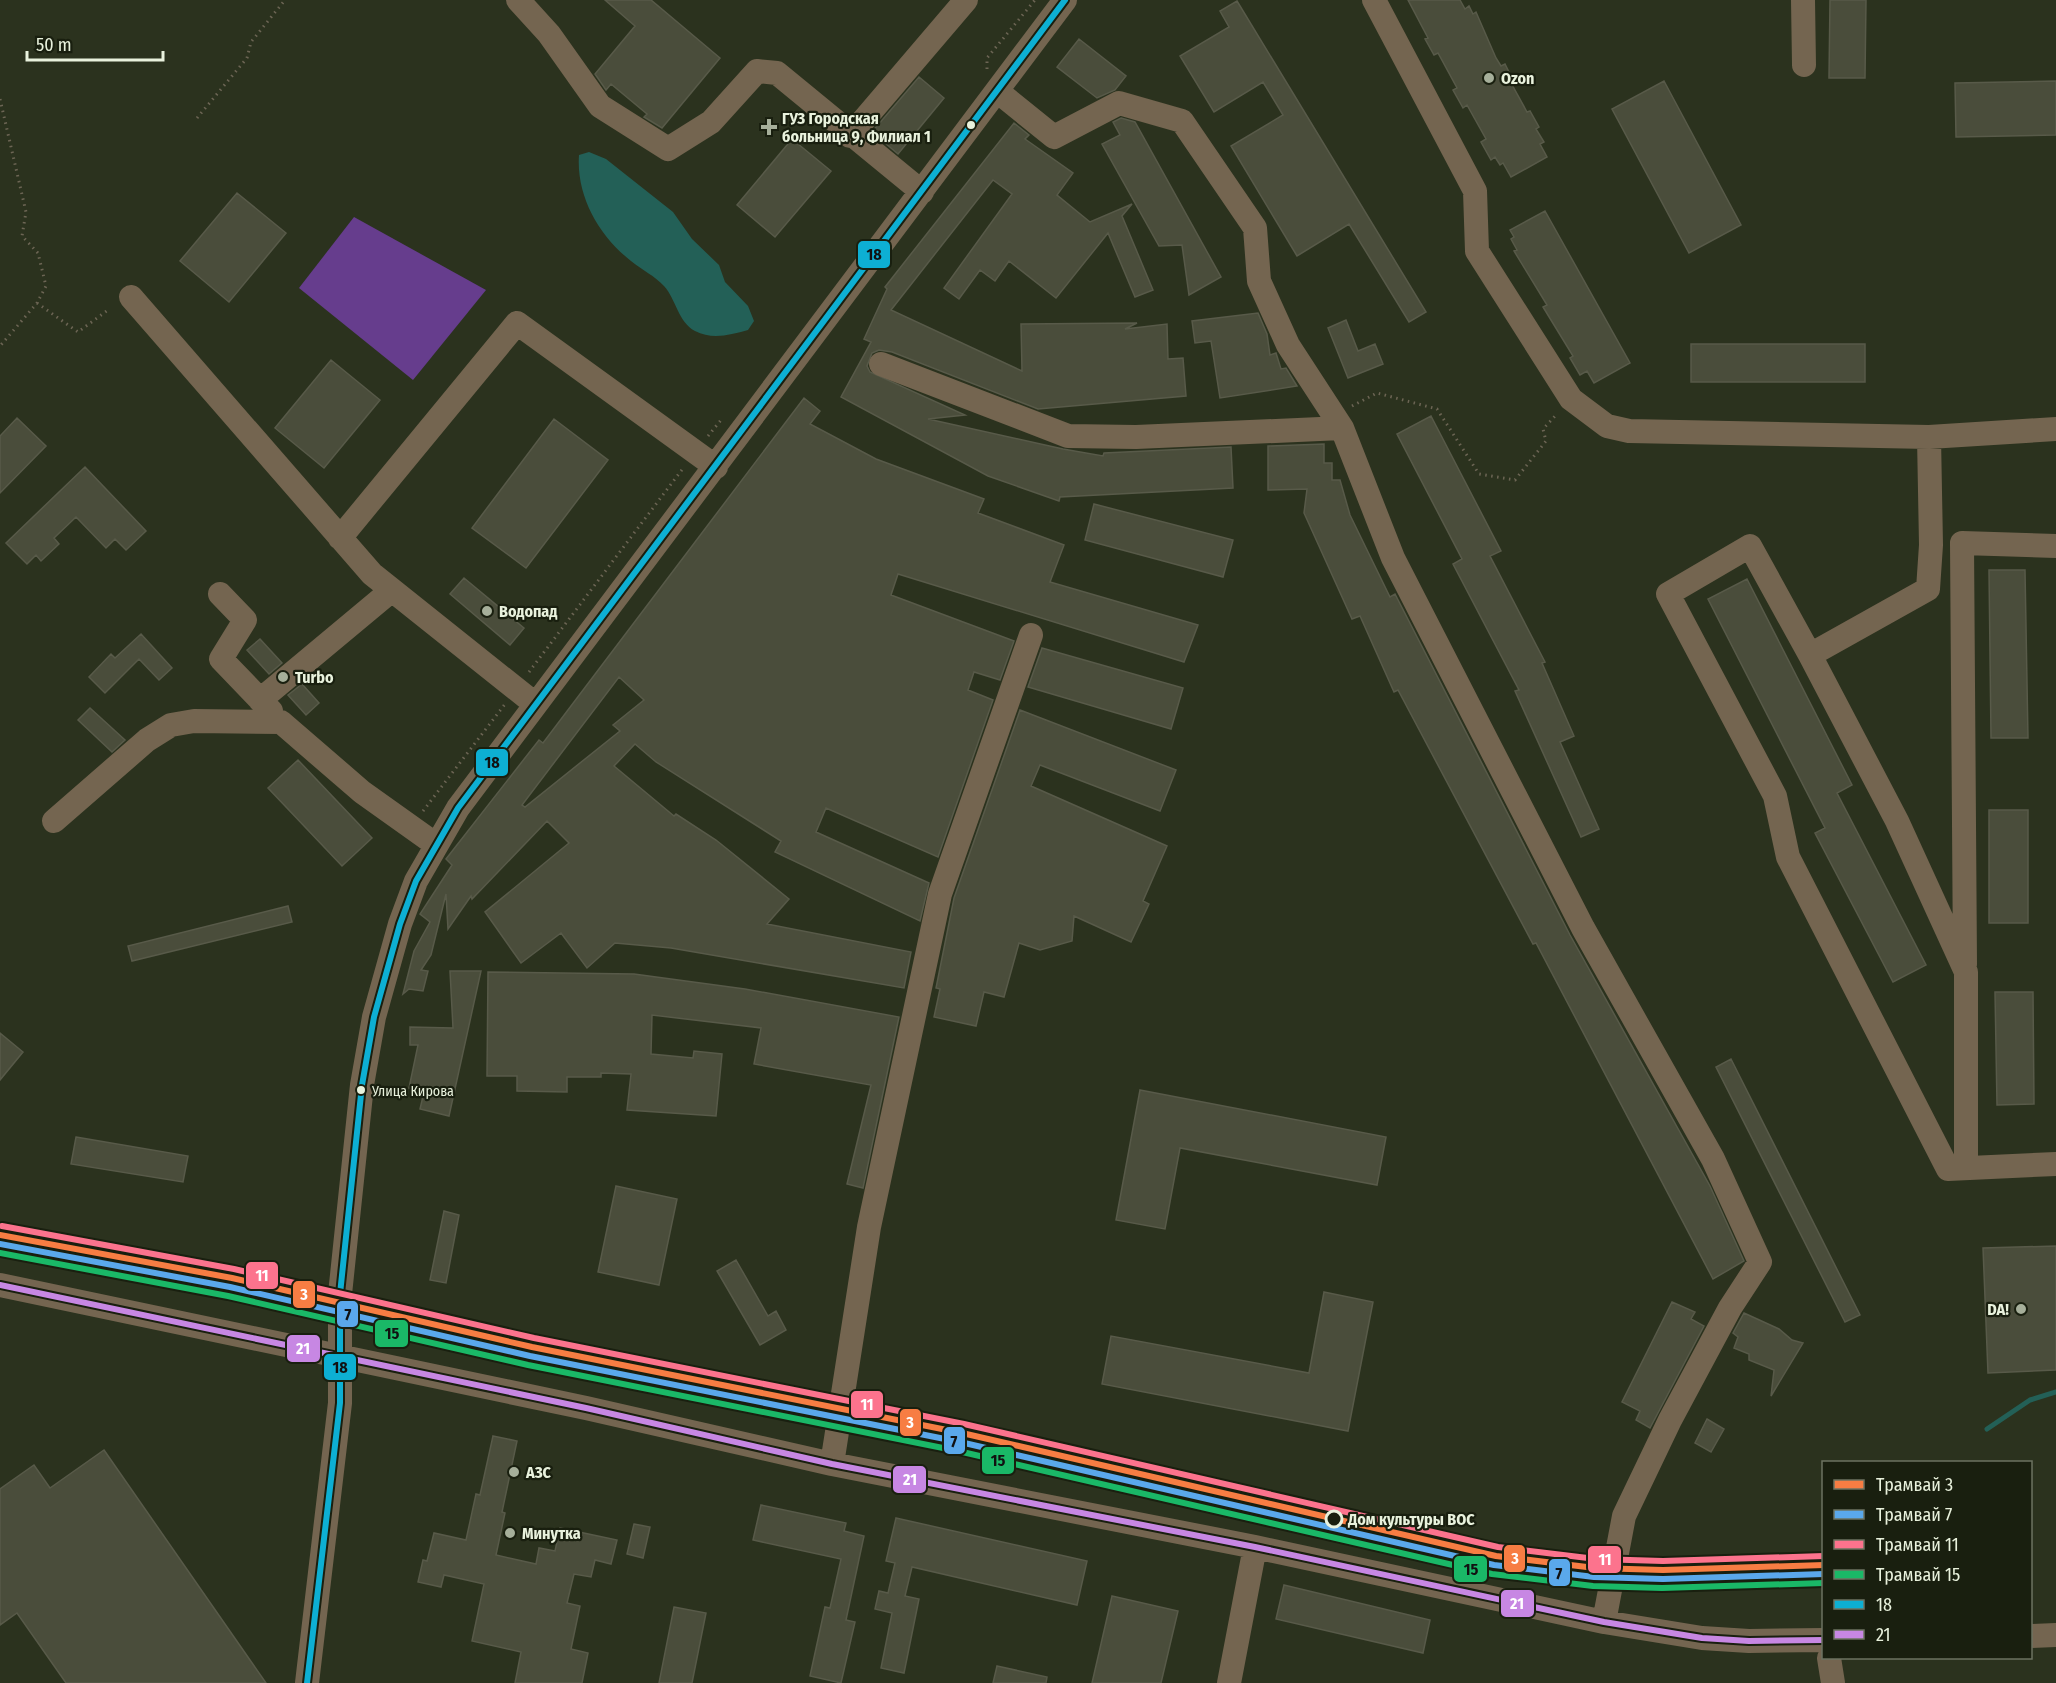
<svg xmlns="http://www.w3.org/2000/svg" width="2056" height="1683" font-family="'Fira Sans Condensed',sans-serif">
<style>
.green{fill:#663d8d}
.water{fill:#236057}
.lines{fill:none;stroke-linecap:round;stroke-linejoin:round}
.stream{stroke:#236057;stroke-width:5}
.building{fill:#4a4d3b;stroke:#585a49;stroke-width:1.5;fill-rule:evenodd}
.path{stroke:#6c6554;stroke-width:3;stroke-dasharray:1.5 4.5;stroke-linecap:butt}
.minor{stroke:#746550;stroke-width:24}
.bus-1-casing{stroke:#191f0f;stroke-width:10}
.bus-2-casing{stroke:#191f0f;stroke-width:10}
.bus-1{stroke:#0dafd3;stroke-width:6}
.bus-2{stroke:#c787e3;stroke-width:6}
.tram-1-casing{stroke:#191f0f;stroke-width:10}
.tram-2-casing{stroke:#191f0f;stroke-width:10}
.tram-3-casing{stroke:#191f0f;stroke-width:10}
.tram-4-casing{stroke:#191f0f;stroke-width:10}
.tram-1{stroke:#f77d43;stroke-width:6}
.tram-2{stroke:#5aa8eb;stroke-width:6}
.tram-3{stroke:#fc738d;stroke-width:6}
.tram-4{stroke:#1ab867;stroke-width:6}
.poi-dot{fill:#a6af9a;stroke:#191f0f;stroke-width:2}
.bus-dot{fill:#e9f2dd;stroke:#191f0f;stroke-width:2}
.stop-dot{fill:#191f0f;stroke:#e9f2dd;stroke-width:3}
.labels{text-anchor:middle;stroke-width:4.5;stroke-linejoin:round;paint-order:stroke}
.bus-label{font-size:14px;fill:#e9f2dd;stroke:#191f0f;text-anchor:start}
.poi-label{font-size:16px;font-weight:bold;fill:#e9f2dd;stroke:#191f0f;text-anchor:start}
.stop-label{font-size:16px;font-weight:bold;fill:#e9f2dd;stroke:#191f0f;text-anchor:start}
.line-badge{stroke:#191f0f;stroke-width:2}
.badge-label{font-size:16px;text-anchor:middle;font-weight:bold;fill:#fff}
.pale-badge-label{font-size:16px;text-anchor:middle;font-weight:bold;fill:#111}
</style>
<rect width="100%" height="100%" fill="#2b321e"/>
<path class="green" d="M354,217L486,290L413,380L299,288Z"/>
<path class="water" d="M589,152L606,159L673,212L692,239L719,265L725,282L748,306L754,321L748,330C730,335 712,340 695,331C678,322 676,299 664,286C655,276 642,270 631,261C599,236 576,196 579,155Z"/>
<g class="lines">
<path class="stream" d="M1987,1429L2030,1400L2056,1392"/>
</g>
<path class="building" d="M605,0H651L720,58L662,128L644,117L647,114L611,84L606,90L595,74L635,26Z
M1408,0H1460L1465,9L1469,6L1473,14L1476,12L1496,58L1501,66L1505,64L1513,80L1510,81L1527,112L1530,111L1539,127L1536,129L1544,142L1540,144L1547,157L1511,177L1503,163L1500,165L1495,157L1491,160L1481,142L1486,139L1467,105L1463,108L1453,90L1457,88L1438,53L1434,55L1425,39L1428,38Z
M1830,0H1866L1865,78H1829Z
M1237,1L1426,312L1409,322L1349,224L1297,256L1231,146L1283,115L1263,82L1214,112L1180,56L1229,27L1220,11Z
M1079,39L1126,76L1115,90L1097,98L1057,67Z
M919,77L944,98L898,154L872,132Z
M1664,81L1741,225L1689,253L1612,109Z
M2056,81V135L1956,137L1955,83Z
M1121,118L1135,122L1221,277L1189,295L1182,245L1159,246L1102,144L1120,135L1113,122Z
M1014,123L1029,135L1025,139L1073,173L1057,195L1090,222L1132,204L1122,216L1153,290L1135,297L1108,233L1056,298L1009,261L995,281L980,270L959,299L944,288L1012,194L993,180L891,310L1022,371L1021,324L1137,323L1125,329L1167,324L1168,359L1183,358L1186,396L1038,409L892,352L879,350L872,353L867,366L870,372L965,415L928,419L1063,449L1103,456L1104,453L1231,447L1233,488L1060,497L1059,501L988,476L841,397L871,342L864,339L887,289L885,287Z
M792,139L831,171L775,237L737,205Z
M237,193L286,233L229,302L180,261Z
M1545,211L1630,363L1594,383L1587,371L1580,375L1570,358L1573,356L1543,307L1547,305L1514,251L1517,250L1511,239L1514,237L1510,230Z
M1258,313L1267,334L1270,355L1276,353L1281,369L1286,368L1297,386L1220,398L1211,341L1195,343L1192,321Z
M1346,320L1358,351L1375,344L1383,364L1348,378L1328,328Z
M1691,344H1865V382H1691Z
M331,360L380,400L324,468L275,428Z
M804,398L820,411L810,424L876,459L984,499L978,513L1064,545L1050,582L1198,625L1184,662L898,574L891,595L1014,641L1000,680L974,672L968,690L993,700L938,857L826,808L816,832L929,883L920,921L775,852L781,841L656,762L635,744L614,766L674,816L676,814L716,840L789,899L767,924L911,952L904,988L671,948L615,943L587,968L561,933L521,963L485,912L569,843L547,821L472,899L471,896L448,929L446,894L431,955L421,970L428,971L423,991L409,989L403,994L414,951L430,922L420,914L452,865L446,859L539,740L543,743ZM619,677L644,700L613,725L620,731L525,807L522,805Z
M1431,416L1501,551L1490,556L1545,662L1542,663L1574,736L1560,742L1599,829L1581,837L1515,691L1519,690L1453,564L1462,559L1397,434Z
M17,418L46,446L0,493V436Z
M554,419L608,460L526,568L472,528Z
M1324,444V463H1332V480H1340L1350,515L1390,597L1395,594L1570,935L1710,1186L1744,1261L1713,1279L1536,943L1533,944L1398,690L1394,692L1360,616L1352,619L1304,513L1307,489L1268,490V446Z
M85,467L146,531L126,550L115,539L106,548L76,517L54,538L59,544L41,561L36,555L27,564L6,543Z
M1094,504L1233,540L1223,577L1085,540Z
M1989,570H2025L2028,738H1991Z
M464,578L524,628L510,645L450,594Z
M1747,579L1852,785L1837,793L1926,965L1893,982L1815,833L1825,828L1708,599Z
M141,634L172,668L159,680L139,659L105,693L89,677L111,654L115,658Z
M260,639L282,663L269,674L247,650Z
M1042,648L1183,688L1171,729L1028,687Z
M302,684L319,703L306,715L288,695Z
M90,708L125,740L112,752L78,720Z
M1020,710L1176,770L1160,811L1040,765L1031,786L1167,846L1143,901L1149,904L1131,942L1074,916L1072,941L1040,950L1019,943L1004,997L984,992L976,1026L934,1017L940,989L936,988L954,898Z
M298,760L372,838L342,866L268,788Z
M1989,810H2028V923H1989Z
M288,906L292,922L132,961L128,946Z
M450,971H481L449,1116L420,1109L424,1092L409,1088L418,1045H410V1027L453,1028Z
M488,972L634,974L745,989L899,1017L863,1188L847,1184L871,1085L754,1064L761,1028L652,1015L651,1054L693,1058L694,1051L722,1054L716,1116L627,1110L631,1074L601,1073V1077H567V1092L517,1091V1076H487Z
M1995,992H2033L2034,1104L1997,1105Z
M0,1033L23,1052L0,1080Z
M1731,1059L1860,1315L1845,1322L1716,1067Z
M1140,1090L1386,1137L1377,1185L1180,1148L1165,1229L1116,1220Z
M76,1137L188,1156L183,1182L71,1164Z
M616,1186L677,1199L659,1285L598,1272Z
M444,1211L459,1215L446,1283L430,1280Z
M2056,1246V1370L1988,1373L1983,1248Z
M736,1260L768,1316L776,1311L786,1330L760,1345L717,1271Z
M1324,1292L1373,1302L1348,1431L1102,1384L1111,1336L1309,1373Z
M1672,1302L1695,1312L1691,1319L1704,1326L1650,1428L1636,1420L1640,1411L1622,1402Z
M1744,1313L1779,1329L1792,1340L1803,1343L1771,1396L1774,1370L1749,1360V1354L1734,1348L1738,1337L1733,1333Z
M1707,1419L1724,1429L1711,1452L1695,1443Z
M493,1436L517,1441L502,1512L505,1513L496,1555L536,1564L539,1548L555,1551L560,1528L617,1540L611,1564L595,1560L591,1577L574,1574L567,1603L580,1606L571,1649L588,1653L582,1683H515L521,1652L472,1641L484,1584L444,1575L441,1587L418,1582L423,1560L427,1561L434,1533L466,1540L476,1494L480,1495Z
M104,1450L266,1683H66L17,1613L0,1625V1489L34,1465L50,1488Z
M761,1505L846,1523L844,1531L864,1536L846,1620L855,1622L841,1683L810,1676L825,1607L830,1608L841,1559L753,1540Z
M896,1518L1087,1561L1077,1605L912,1567L905,1596L919,1599L904,1673L881,1668L892,1613L875,1609L879,1591L888,1593L895,1563L886,1561Z
M634,1524L650,1527L643,1558L627,1554Z
M1284,1585L1430,1620L1423,1653L1276,1619Z
M1112,1596L1178,1611L1161,1683H1092Z
M674,1607L706,1613L692,1683H659Z
M997,1666L1047,1677L1046,1683H993Z"/>
<g class="lines">
<path class="path" d="M987,69V58L1035,0
M0,99L26,212L22,236L38,253L46,286L37,303L0,346
M197,118L247,58L251,42L285,0
M37,303L78,332L108,310
M1352,406L1377,393L1437,409L1479,474L1515,480L1546,441L1543,429L1557,414
M708,436L721,420
M529,672L684,467
M423,811L505,704"/>
<path class="minor" d="M518,0L549,34L600,106L668,149L711,122L757,71L777,73L922,192
M1374,0L1475,191L1477,251L1571,399L1607,426L1629,431L1929,437L2056,429
M1803,0L1804,65
M997,91L1054,137L1119,103L1182,121L1255,228L1259,281L1288,345L1342,428L1393,558L1583,928L1713,1159L1760,1262L1730,1308L1670,1420L1624,1516L1604,1622
M850,136L966,0
M131,297L372,574L535,704
M881,364L1068,436L1136,437L1342,428
M1929,437L1931,545L1928,589L1810,655L1897,821L1966,972V1168
M340,538L517,323L716,467
M220,594L245,620L221,659L271,711
M1810,655L1750,546L1668,594L1775,796L1788,857L1948,1169L2056,1164
M260,700L392,590
M54,821L147,740L171,725L194,721L281,722L362,792L435,844
M1965,964L1962,543L2056,546
M0,1285L586,1408L832,1464L1255,1547L1604,1622L1702,1638L1749,1641L1824,1640
M832,1464L869,1227L940,894L1031,635
M2030,1636L2056,1635
M1829,1658L1833,1683
M307,1683L340,1403V1294L362,1085L374,1017L400,924L416,881L458,808L1065,0
M1229,1683L1255,1547"/>
<defs>
<path id="bus-1" d="M307,1683L340,1403V1294L362,1085L374,1017L400,924L416,881L458,808L1065,0"/>
<path id="bus-2" d="M0,1285L586,1408L832,1464L1255,1547L1604,1622L1702,1638L1749,1641L1824,1640"/>
</defs>
<use href="#bus-1" class="bus-1-casing"/>
<use href="#bus-2" class="bus-2-casing"/>
<use href="#bus-1" class="bus-1"/>
<use href="#bus-2" class="bus-2"/>
<defs>
<path id="tram-1" d="M0,1235L232,1278L532,1347L962,1433L1496,1556L1595,1568L1663,1570L1824,1565"/>
<path id="tram-2" d="M0,1244L230,1287L530,1356L960,1442L1494,1565L1594,1577L1663,1579L1824,1574"/>
<path id="tram-3" d="M2,1226L234,1269L534,1338L964,1424L1498,1547L1596,1559L1663,1561L1824,1556"/>
<path id="tram-4" d="M0,1253L228,1296L528,1365L958,1451L1492,1574L1593,1586L1662,1588L1824,1583"/>
</defs>
<use href="#tram-1" class="tram-1-casing"/>
<use href="#tram-2" class="tram-2-casing"/>
<use href="#tram-3" class="tram-3-casing"/>
<use href="#tram-4" class="tram-4-casing"/>
<use href="#tram-1" class="tram-1"/>
<use href="#tram-2" class="tram-2"/>
<use href="#tram-3" class="tram-3"/>
<use href="#tram-4" class="tram-4"/>
</g>
<g class="poi-dot">
<circle cx="1489" cy="78" r="6"/>
<path d="M766 118h6v6h6v6h-6v6h-6v-6h-6v-6h6z"/>
<circle cx="487" cy="611" r="6"/>
<circle cx="283" cy="677" r="6"/>
<circle cx="2021" cy="1309" r="6"/>
<circle cx="514" cy="1472" r="6"/>
<circle cx="510" cy="1533" r="6"/>
</g>
<g class="bus-dot">
<circle cx="971" cy="125" r="5"/>
<circle cx="361" cy="1090" r="5"/>
</g>
<circle class="stop-dot" cx="1334" cy="1519" r="8"/>
<g class="labels">
<g class="bus-label">
<text x="372" y="1096">Улица Кирова</text>
</g>
<g class="poi-label">
<text x="1501" y="84">Ozon</text>
<text x="782" y="124">ГУЗ Городская<tspan x="782" dy="18">больница 9, Филиал 1</tspan></text>
<text x="499" y="617">Водопад</text>
<text x="295" y="683">Turbo</text>
<text x="2009" y="1315" text-anchor="end">DA!</text>
<text x="526" y="1478">АЗС</text>
<text x="522" y="1539">Минутка</text>
</g>
<g class="stop-label">
<text x="1348" y="1525">Дом культуры ВОС</text>
</g>
</g>
<g class="line-badge">
<rect x="857" y="240" width="34" height="29" rx="6" fill="#0dafd3"/>
<rect x="475" y="748" width="34" height="29" rx="6" fill="#0dafd3"/>
<rect x="245" y="1261" width="34" height="29" rx="6" fill="#fc738d"/>
<rect x="292" y="1280" width="24" height="29" rx="6" fill="#f77d43"/>
<rect x="336" y="1300" width="23" height="28" rx="6" fill="#5aa8eb"/>
<rect x="374" y="1319" width="35" height="29" rx="6" fill="#1ab867"/>
<rect x="286" y="1334" width="35" height="29" rx="6" fill="#c787e3"/>
<rect x="323" y="1353" width="34" height="28" rx="6" fill="#0dafd3"/>
<rect x="850" y="1390" width="34" height="29" rx="6" fill="#fc738d"/>
<rect x="899" y="1408" width="23" height="29" rx="6" fill="#f77d43"/>
<rect x="943" y="1426" width="23" height="29" rx="6" fill="#5aa8eb"/>
<rect x="981" y="1446" width="34" height="29" rx="6" fill="#1ab867"/>
<rect x="892" y="1465" width="35" height="29" rx="6" fill="#c787e3"/>
<rect x="1503" y="1544" width="23" height="29" rx="6" fill="#f77d43"/>
<rect x="1587" y="1545" width="35" height="29" rx="6" fill="#fc738d"/>
<rect x="1453" y="1555" width="35" height="28" rx="6" fill="#1ab867"/>
<rect x="1548" y="1558" width="23" height="29" rx="6" fill="#5aa8eb"/>
<rect x="1500" y="1589" width="35" height="29" rx="6" fill="#c787e3"/>
</g>
<g class="badge-label">
<text x="262" y="1281">11</text>
<text x="304" y="1300">3</text>
<text x="303" y="1354">21</text>
<text x="867" y="1410">11</text>
<text x="910" y="1428">3</text>
<text x="910" y="1485">21</text>
<text x="1515" y="1564">3</text>
<text x="1605" y="1565">11</text>
<text x="1517" y="1609">21</text>
</g>
<g class="pale-badge-label">
<text x="874" y="260">18</text>
<text x="492" y="768">18</text>
<text x="348" y="1320">7</text>
<text x="392" y="1339">15</text>
<text x="340" y="1373">18</text>
<text x="954" y="1447">7</text>
<text x="998" y="1466">15</text>
<text x="1471" y="1575">15</text>
<text x="1559" y="1579">7</text>
</g>
<rect x="1822" y="1461" width="210" height="198" fill="#191f0f" stroke="#6c7361" stroke-width="1.5"/>
<rect x="1834" y="1480" width="30" height="9" fill="#f77d43" stroke="#6c7361" stroke-width="1.5"/>
<text x="1876" y="1491" font-size="18" fill="#e9f2dd">Трамвай 3</text>
<rect x="1834" y="1510" width="30" height="9" fill="#5aa8eb" stroke="#6c7361" stroke-width="1.5"/>
<text x="1876" y="1521" font-size="18" fill="#e9f2dd">Трамвай 7</text>
<rect x="1834" y="1540" width="30" height="9" fill="#fc738d" stroke="#6c7361" stroke-width="1.5"/>
<text x="1876" y="1551" font-size="18" fill="#e9f2dd">Трамвай 11</text>
<rect x="1834" y="1570" width="30" height="9" fill="#1ab867" stroke="#6c7361" stroke-width="1.5"/>
<text x="1876" y="1581" font-size="18" fill="#e9f2dd">Трамвай 15</text>
<rect x="1834" y="1600" width="30" height="9" fill="#0dafd3" stroke="#6c7361" stroke-width="1.5"/>
<text x="1876" y="1611" font-size="18" fill="#e9f2dd">18</text>
<rect x="1834" y="1630" width="30" height="9" fill="#c787e3" stroke="#6c7361" stroke-width="1.5"/>
<text x="1876" y="1641" font-size="18" fill="#e9f2dd">21</text>
<path d="M27 51v9h136v-9" fill="none" stroke="#e9f2dd" stroke-width="3"/>
<text x="36" y="51" font-size="18" fill="#e9f2dd" stroke="#191f0f" stroke-width="4.5" paint-order="stroke">50 m</text>
</svg>
